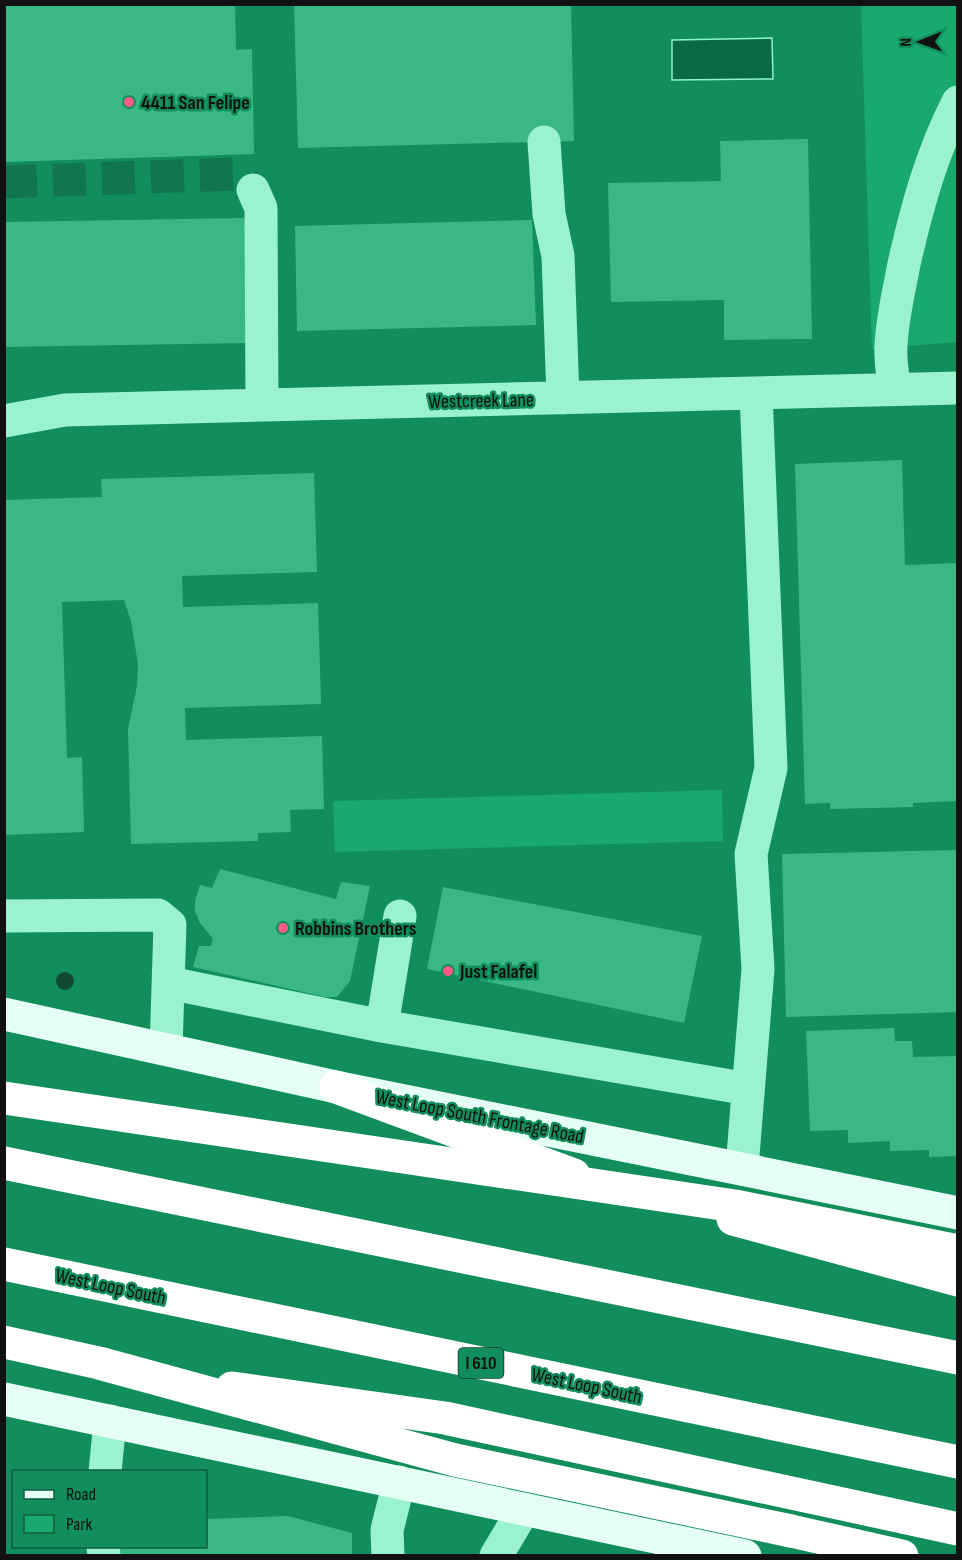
<svg xmlns="http://www.w3.org/2000/svg" width="962" height="1560" font-family="'Sofia Sans Condensed',sans-serif">
<style>
.green{fill:#19a86d}
.water{fill:#0a6a45;stroke:#8cf5c8;stroke-width:1.5}
.building{fill:#3ab884}
.lines{fill:none;stroke-linecap:round;stroke-linejoin:round}
.minor-tunnel{stroke:#11754d;stroke-width:33;stroke-dasharray:33 16;stroke-linecap:butt}
.minor{stroke:#9bf2ce;stroke-width:33}
.major{stroke:#e5fff6;stroke-width:33}
.highway{stroke:#fff;stroke-width:33}
.highway-bridge{stroke:#fff;stroke-width:33}
.tree{fill:#114933}
.poi-dot{fill:#ff5b85;stroke:#118e5c;stroke-width:2}
.labels{text-anchor:middle;stroke-width:5;stroke-linejoin:round;paint-order:stroke}
.shield{fill:#118e5c;stroke:#113628;stroke-width:1.5}
.shield-label{font-size:18px;font-weight:bold;fill:#111}
.poi-label{font-size:20px;font-weight:bold;fill:#111;stroke:#118e5c;text-anchor:start}
.street-label{font-size:20px;fill:#111;stroke:#118e5c}
</style>
<rect width="100%" height="100%" fill="#118e5c"/>
<path class="green" d="M861,5H957V342L872,349Z
M722,790L723,841L335,852L333,801Z"/>
<path class="water" d="M772,38L773,79L672,80V40Z"/>
<path class="building" d="M4,4H235L236,50L252,49L254,154L4,162Z
M294,4H571L574,141L298,148Z
M808,139L812,339L724,340V300L611,302L608,183L721,181L720,141Z
M245,218L247,343L4,347V222Z
M532,220L536,325L297,331L295,226Z
M902,460L905,565L958,563V801L913,803V807L830,809V803L805,804L795,464Z
M314,473L317,572L182,576L183,607L318,603L321,704L185,708L186,740L322,736L324,809L290,810L291,832L258,833V841L131,844L128,729L137,686L138,664L131,621L124,600L62,602L67,758L82,757L84,832L4,835V500L102,497L101,479Z
M958,850V1012L786,1017L782,854Z
M220,869L336,899L341,882L370,886L350,981L337,997H325L193,967L199,946H211L213,939L200,923L195,911V901L200,885L212,888Z
M443,887L702,936L684,1023L427,969Z
M894,1028L895,1041H912L913,1057L958,1056V1156L929,1157V1150L890,1151V1141L848,1143V1130L810,1131L806,1031Z
M288,1516L352,1533V1556H120V1546H206V1519Z"/>
<g class="lines">
<path class="minor-tunnel" d="M4,182L233,174L253,190"/>
<path class="minor" d="M544,142L549,214L558,256L563,398
M253,190L261,208L262,405
M894,388C893,375 890,360 891,346C892,319 899,291 904,264C917,207 931,155 958,102
M4,421L65,410L958,388
M4,916L158,915L170,925L166,1049
M169,983L382,1026L748,1089
M382,1026L400,916
M742,1168L758,969L751,854L771,768L756,393
M105,1472L110,1421
M103,1546L104,1556
M388,1556L387,1530L399,1482
M496,1556L524,1509"/>
<path class="major" d="M4,1014L336,1087L958,1213
M4,1399L745,1556"/>
<path class="highway" d="M336,1087L574,1175
M4,1098L174,1123
M4,1163L958,1358
M733,1219L958,1280
M4,1264L958,1462
M232,1388L445,1418L958,1529
M791,1531L902,1556"/>
<path class="highway-bridge" d="M174,1123L735,1206L958,1251
M4,1342L99,1363L455,1460L791,1531"/>
</g>
<circle class="tree" cx="65" cy="981" r="9"/>
<g class="poi-dot">
<circle cx="129" cy="102" r="6"/>
<circle cx="283" cy="928" r="6"/>
<circle cx="448" cy="971" r="6"/>
</g>
<g class="labels">
<rect class="shield" x="458.5" y="1348" width="45" height="30" rx="4.5"/>
<g class="shield-label">
<text x="481" y="1369">I 610</text>
</g>
<g class="poi-label">
<text x="141" y="109">4411 San Felipe</text>
<text x="295" y="935">Robbins Brothers</text>
<text x="460" y="978">Just Falafel</text>
</g>
<g class="street-label">
<text transform="translate(481 400) rotate(-1)" y="7">Westcreek Lane</text>
<text transform="translate(480 1116) rotate(11)" y="7">West Loop South Frontage Road</text>
<text transform="translate(111 1286) rotate(12)" y="7">West Loop South</text>
<text transform="translate(587 1385) rotate(12)" y="7">West Loop South</text>
</g>
</g>
<rect width="962" height="1560" fill="none" stroke="#111111" stroke-width="12"/>
<rect x="12" y="1470" width="195" height="78" fill="#118e5c" stroke="#115c3e" stroke-width="1.5"/>
<rect x="24" y="1490" width="30" height="9" fill="#e5fff6" stroke="#115c3e" stroke-width="1.5"/>
<text x="66" y="1500" font-size="18" fill="#111111">Road</text>
<rect x="24" y="1515" width="30" height="18" fill="#19a86d" stroke="#115c3e" stroke-width="1.5"/>
<text x="66" y="1530" font-size="18" fill="#111111">Park</text>
<g transform="translate(920 42) rotate(269)" stroke="#118e5c" stroke-width="4.5" paint-order="stroke">
<path d="M0-4.5L10 22L0 15L-10 22Z" fill="#111111"/>
<text y="-9" font-size="16" font-weight="bold" text-anchor="middle" fill="#111111">N</text>
</g>
</svg>
